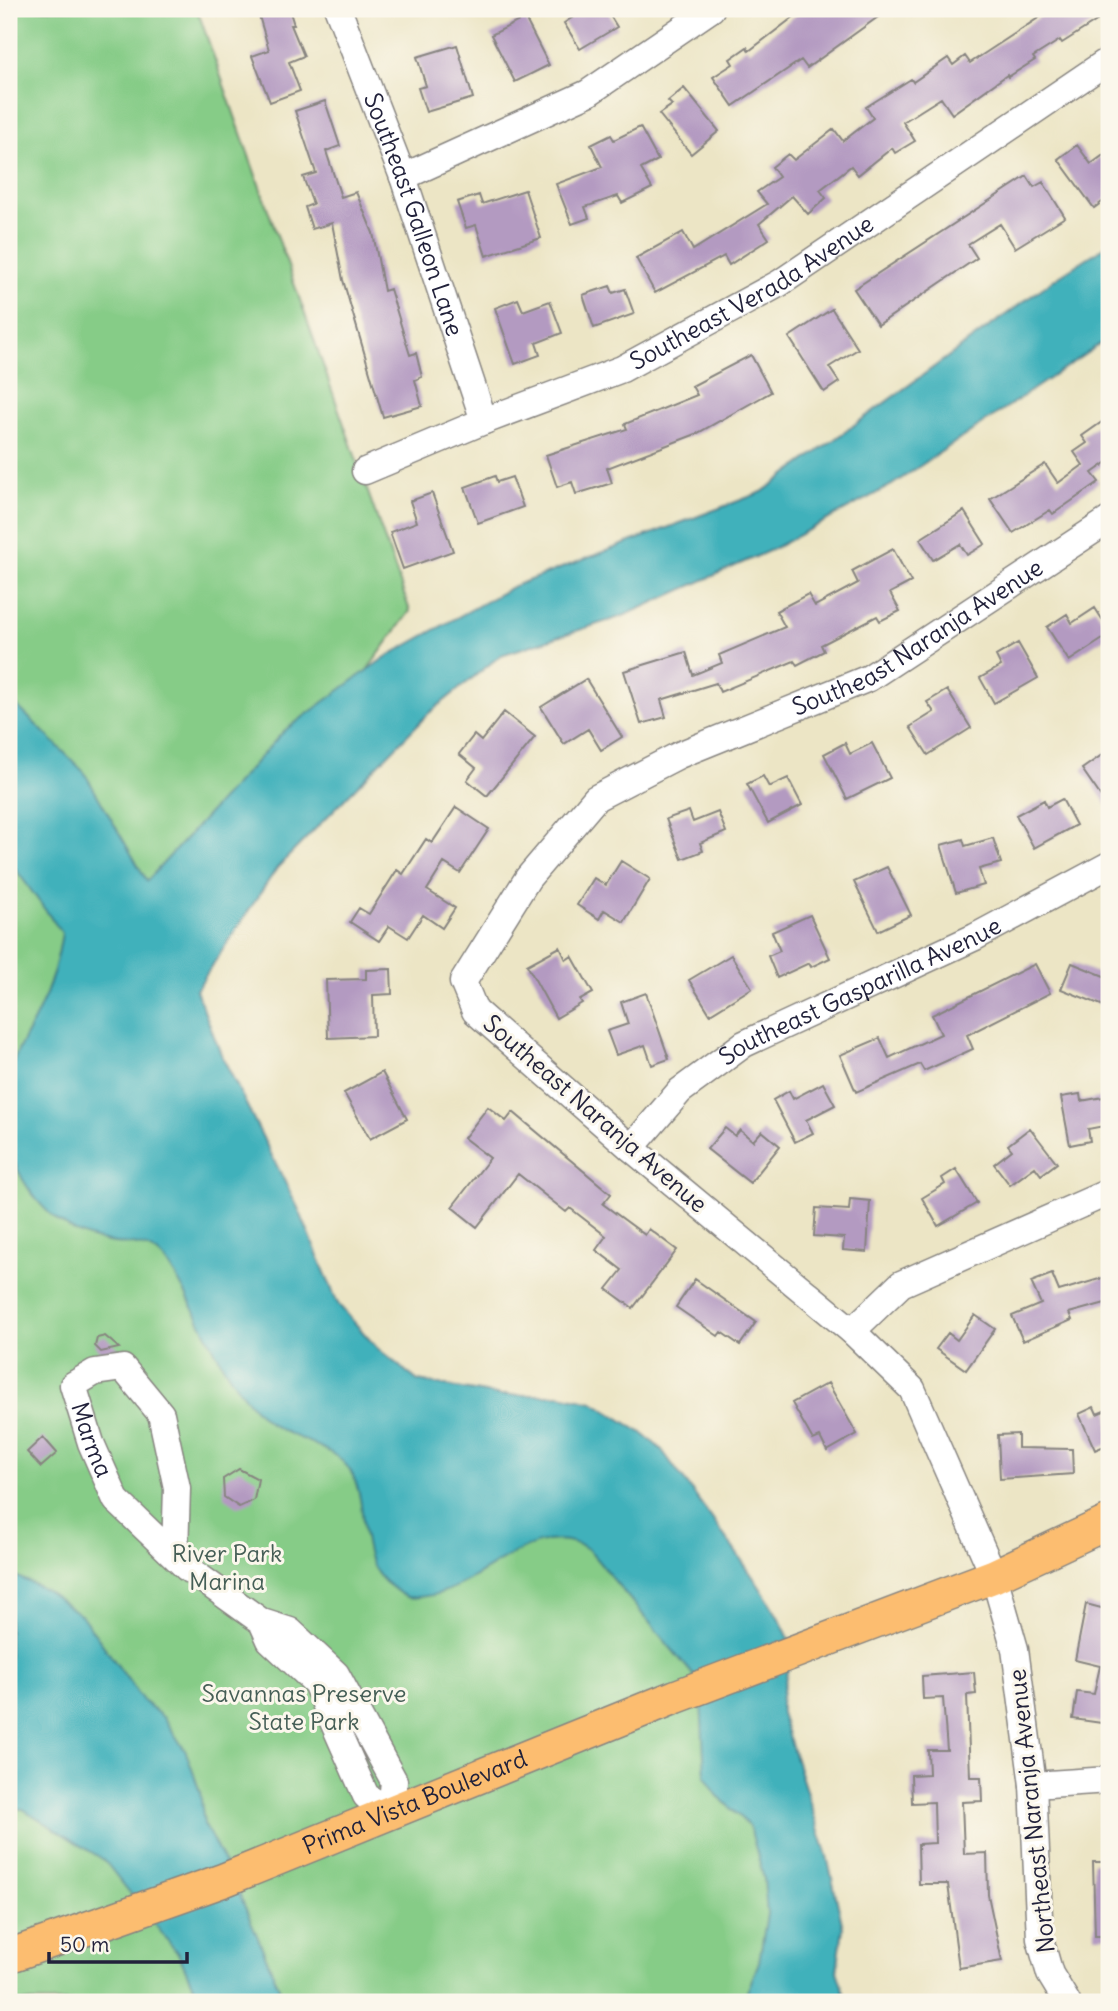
<svg xmlns="http://www.w3.org/2000/svg" width="1118" height="2011" font-family="Delius,sans-serif">
<style>
.green{fill:#86cc87;stroke:#547761;stroke-width:2}
.water{fill:#41b1bb;stroke:#326a7b;stroke-width:2}
.building{fill:#b39ac1}
.lines{fill:none;stroke-linecap:round;stroke-linejoin:round}
.minor-casing{stroke:#878480;stroke-width:29}
.major-casing{stroke:#878480;stroke-width:36}
.minor{stroke:#fff;stroke-width:26}
.major{stroke:#fcbd6f;stroke-width:33}
.labels{text-anchor:middle;stroke-width:6;stroke-linejoin:round;paint-order:stroke}
.street-label{font-size:24px;fill:#22223b;stroke:#fbf7ec}
.park-label{font-size:24px;fill:#455e56;stroke:#fbf7ec}
</style>
<rect width="100%" height="100%" fill="#fbf7ec"/>
<filter id="ink" filterUnits="userSpaceOnUse"><feTurbulence type="fractalNoise" baseFrequency=".0143" numOctaves="2"/><feDisplacementMap in="SourceGraphic" scale="14" xChannelSelector="R" yChannelSelector="G"/><feConvolveMatrix kernelMatrix="1 2 1 2 8 2 1 2 1" color-interpolation-filters="sRGB"/></filter>
<filter id="wash" filterUnits="userSpaceOnUse"><feTurbulence type="fractalNoise" baseFrequency=".00686" numOctaves="4" result="noise"/><feDisplacementMap in="SourceGraphic" scale="28" xChannelSelector="R" yChannelSelector="G"/><feGaussianBlur stdDeviation="1.57" result="paint"/><feColorMatrix in="noise" values="0 0 0 0 0 0 0 0 0 0 0 0 0 0 0 0 0 1.4 0 .05"/><feComposite in="paint" operator="in"/></filter>
<g filter="url(#wash)">
<rect width="100%" height="100%" fill="#ece5c5"/>
<path class="green" d="M9,9H197L410,611L277,794L114,1009L286,1351L721,1609L785,2002H9Z"/>
<path class="water" d="M1109,244V338L892,485L771,550L623,616L501,655L428,714L277,868L196,990L221,1054L299,1210L338,1304L377,1348L418,1381L496,1395H560L593,1402L642,1433L662,1450C685,1483 786,1614 790,1644C792,1670 779,1688 781,1713L827,1856L843,1928L837,1971L847,2002H743L759,1962L767,1914L764,1879L750,1827L717,1795L705,1776L700,1683L588,1549C535,1517 486,1582 433,1595C426,1596 414,1599 407,1597C402,1596 397,1591 393,1588C352,1562 372,1510 351,1472C335,1444 289,1440 266,1420C225,1384 205,1326 178,1280C149,1228 132,1253 88,1237C51,1224 23,1189 11,1153C8,1141 9,1128 9,1116C9,1104 7,1090 9,1078C13,1054 29,1032 39,1010C51,985 58,960 62,933L9,860V698L84,772L147,881L284,731L384,658L514,586L762,492L1059,276Z
M9,1573L44,1589L82,1616L144,1702L164,1718L186,1752L200,1792L204,1824L234,1881L285,2002H200L179,1955L104,1860L23,1809L9,1808Z"/>
<g id="blocks">
<path class="building" d="M257,9H289L294,25H291L304,56L289,62L300,91L270,102L252,56L269,50Z
M586,9H606L617,27L580,49L564,23Z
M804,9H889L807,68L801,60L733,106L713,77L733,64L730,59L747,47L749,51Z
M1052,9H1109V13L1062,43L1060,40L1033,57L1035,60L1008,77L1007,75L952,114L941,98L903,122L915,141L895,153L892,148L858,175L851,166L820,190L826,198L808,214L792,196L759,224L769,239L729,265L724,256L655,293L636,258L683,232L693,250L767,204L757,192L779,177L772,167L788,154L794,160L834,129L843,141L873,118L866,107L911,79L913,82L948,58L953,65L965,56L970,63Z
M525,18L549,65L515,82L491,35Z
M457,45L473,98L426,112L418,88L426,86L417,57Z
M684,88L719,131L691,154L659,114L672,105L668,101Z
M325,101L340,146L326,151L341,197L356,192L373,233L384,291L390,289L410,355L416,353L422,377L415,380L422,406L383,417L343,280L332,223L312,229L305,207L313,204L303,177L316,173L295,111Z
M640,127L658,160L641,169L652,188L622,203L618,196L585,207L589,218L572,224L556,184L602,167L591,145L611,135L614,140Z
M1077,145L1091,164L1109,151V197L1094,208L1058,159Z
M1027,176L1034,187L1043,182L1065,217L1015,248L1000,224L968,244L977,258L878,325L854,289Z
M525,190L541,238L486,256L476,225L466,228L457,202L479,195L482,204Z
M610,286L613,293L625,289L634,314L594,328L583,295Z
M518,299L523,311L550,301L562,333L536,343L540,355L515,364L495,308Z
M832,309L858,349L829,367L839,382L824,392L789,337Z
M751,355L771,392L696,434L607,468L612,483L576,494L572,482L557,487L546,455L627,429L625,424L697,395L692,386Z
M1109,417V461L1092,473L1099,482L1053,514L1050,510L1013,533L990,499L1045,464L1058,483L1083,465L1074,452L1087,443L1082,436Z
M495,476L497,482L512,477L523,507L478,523L465,487Z
M432,493L453,551L403,569L390,532L417,522L410,501Z
M964,511L985,544L967,555L960,544L933,560L920,539Z
M893,549L911,582L890,593L900,611L880,621L877,616L821,645L824,651L797,665L794,661L720,692L716,683L661,700L666,717L641,724L624,671L686,652L693,675L722,663L719,655L785,627L776,611L808,594L815,606L858,583L852,571Z
M1095,608L1109,630V635L1069,661L1047,627L1067,614L1072,623Z
M1018,643L1038,678L994,703L980,678L1001,666L996,656Z
M586,679L622,737L601,750L588,729L564,744L541,707Z
M947,690L971,728L928,755L910,727L934,712L927,702Z
M504,712L535,737L487,796L467,780L476,768L459,754L474,735L481,741Z
M845,743L850,754L872,743L890,778L847,799L824,754Z
M1109,750V808L1082,769Z
M763,776L769,787L788,778L802,805L768,823L747,784Z
M1062,799L1076,825L1034,848L1016,815L1044,800L1047,807Z
M456,807L489,829L460,873L444,863L427,890L455,908L442,928L423,915L408,938L389,926L379,941L350,922L359,908L369,914L397,870L403,874L426,839L432,843Z
M689,811L693,822L718,812L726,832L700,843L703,851L682,859L666,819Z
M993,838L1001,863L979,869L984,885L956,893L941,845L963,839L965,846Z
M621,861L650,879L624,922L604,910L599,919L577,905L594,878L606,885Z
M887,867L911,915L878,931L854,882Z
M810,915L830,958L811,967L809,963L777,978L768,956L780,951L772,932Z
M560,947L566,960L572,956L593,993L580,1000L582,1003L556,1018L527,965Z
M731,955L752,988L710,1014L689,980Z
M1072,963L1109,978V1008L1061,989Z
M1035,964L1050,993L967,1035L973,1049L924,1071L920,1064L856,1092L840,1055L880,1038L889,1058L941,1034L932,1015Z
M391,969L392,994L373,995L374,1036L328,1038L326,980L366,979V970Z
M646,993L669,1059L652,1065L645,1045L616,1055L607,1031L628,1024L621,1002Z
M382,1072L407,1119L370,1139L344,1093Z
M823,1083L835,1105L806,1120L813,1133L795,1142L773,1100L789,1091L793,1099Z
M1080,1094L1081,1101L1109,1096V1125L1088,1129L1090,1141L1070,1145L1061,1097Z
M488,1107L506,1121L513,1112L611,1194L603,1204L645,1235L649,1229L677,1250L633,1308L607,1289L622,1270L596,1250L606,1236L570,1208L566,1212L518,1174L477,1227L452,1207L490,1158L464,1138Z
M725,1128L735,1136L740,1130L753,1141L762,1131L780,1146L750,1183L707,1149Z
M1030,1128L1057,1163L1041,1175L1035,1167L1010,1185L994,1164L1012,1150L1008,1145Z
M956,1169L977,1203L938,1226L922,1198L945,1184L942,1178Z
M850,1199L870,1201L867,1252L843,1250L844,1238L814,1236L816,1208L849,1210Z
M1052,1274L1059,1291L1109,1276V1302L1069,1313L1072,1320L1023,1341L1012,1316L1041,1304L1031,1282Z
M695,1279L756,1322L740,1345L721,1332L718,1336L676,1307Z
M975,1315L995,1329L966,1370L936,1349L948,1333L957,1340Z
M105,1336L119,1348L101,1352L95,1346L97,1338Z
M828,1383L857,1434L827,1451L820,1437L813,1440L792,1403Z
M1094,1407L1097,1414L1109,1409V1444L1095,1450L1079,1414Z
M1018,1434V1448L1072,1449L1073,1474L1000,1479L998,1435Z
M43,1437L57,1453L41,1467L27,1452Z
M239,1469L258,1479L254,1500L239,1507L224,1497L223,1479Z
M1086,1604L1109,1610V1724L1073,1719L1077,1692L1094,1694L1100,1666L1075,1660Z
M974,1672L976,1694L967,1695L970,1777H981L982,1801L962,1802L964,1854L987,1853L988,1895L1002,1961L959,1968L948,1884H919L918,1844L935,1843L934,1802L912,1803L911,1775L929,1774L928,1750H947L943,1698L923,1699L922,1676Z
M1093,1862H1109V1936H1095Z"/>
</g>
</g>
<g filter="url(#ink)">
<use href="#blocks" fill-opacity="0" stroke="#878480" stroke-width="2"/>
<g class="lines">
<defs>
<g id="minor">
<path id="s1" d="M338,9L403,177L484,421"/>
<path d="M403,177L588,93L711,9"/>
<path id="s2" d="M365,471L484,421L622,369L780,283L1109,60"/>
<path id="s3" d="M631,1148L680,1091L744,1044L975,937L1109,865"/>
<path d="M852,1331L901,1284L1109,1192"/>
<path id="s4" d="M175,1553L177,1488L161,1414L123,1368L95,1372L73,1385L91,1443L116,1500L187,1568L262,1622L290,1631L336,1674L394,1781L391,1812L366,1796L316,1683L270,1640L262,1622"/>
<path d="M1033,1785L1109,1780"/>
<path id="s5" d="M1067,2002L1050,1974L1040,1939L1033,1785L1015,1649L994,1576L912,1389L852,1331L631,1148L475,1011L463,982L528,878L596,798L679,755L869,678L1109,520"/>
</g>
<g id="major">
<path id="s6" d="M9,1956L224,1880L675,1697L994,1576L1109,1522"/>
</g>
</defs>
<use href="#minor" class="minor-casing"/>
<use href="#major" class="major-casing"/>
<use href="#minor" class="minor"/>
<use href="#major" class="major"/>
</g>
</g>
<g class="labels">
<g class="street-label">
<text dy="8" stroke="none"><textPath href="#s1" startOffset="219">Southeast Galleon Lane</textPath></text>
<text dy="8" stroke="none"><textPath href="#s2" startOffset="427">Southeast Verada Avenue</textPath></text>
<text dy="8" stroke="none"><textPath href="#s5" startOffset="1838">Southeast Naranja Avenue</textPath></text>
<text dy="8" stroke="none"><textPath href="#s3" startOffset="282">Southeast Gasparilla Avenue</textPath></text>
<text transform="translate(595 1114) rotate(41)" y="8">Southeast Naranja Avenue</text>
<text dy="8" stroke="none"><textPath href="#s4" startOffset="312">Marma</textPath></text>
<text dy="8" stroke="none"><textPath href="#s6" startOffset="434">Prima Vista Boulevard</textPath></text>
<text transform="translate(1032 1811) rotate(-96)" y="8">Northeast Naranja Avenue</text>
</g>
<g class="park-label">
<text x="227" y="1562">River Park<tspan x="227" dy="28">Marina</tspan></text>
<text x="304" y="1702">Savannas Preserve<tspan x="304" dy="28">State Park</tspan></text>
</g>
</g>
<rect width="1118" height="2011" fill="none" stroke="#fbf7ec" stroke-width="35"/>
<path d="M49 1952v10h138v-10" fill="none" stroke="#22223b" stroke-width="3.5"/>
<text x="60" y="1952" font-size="21" fill="#22223b" stroke="#fbf7ec" stroke-width="5" paint-order="stroke">50 m</text>
</svg>
